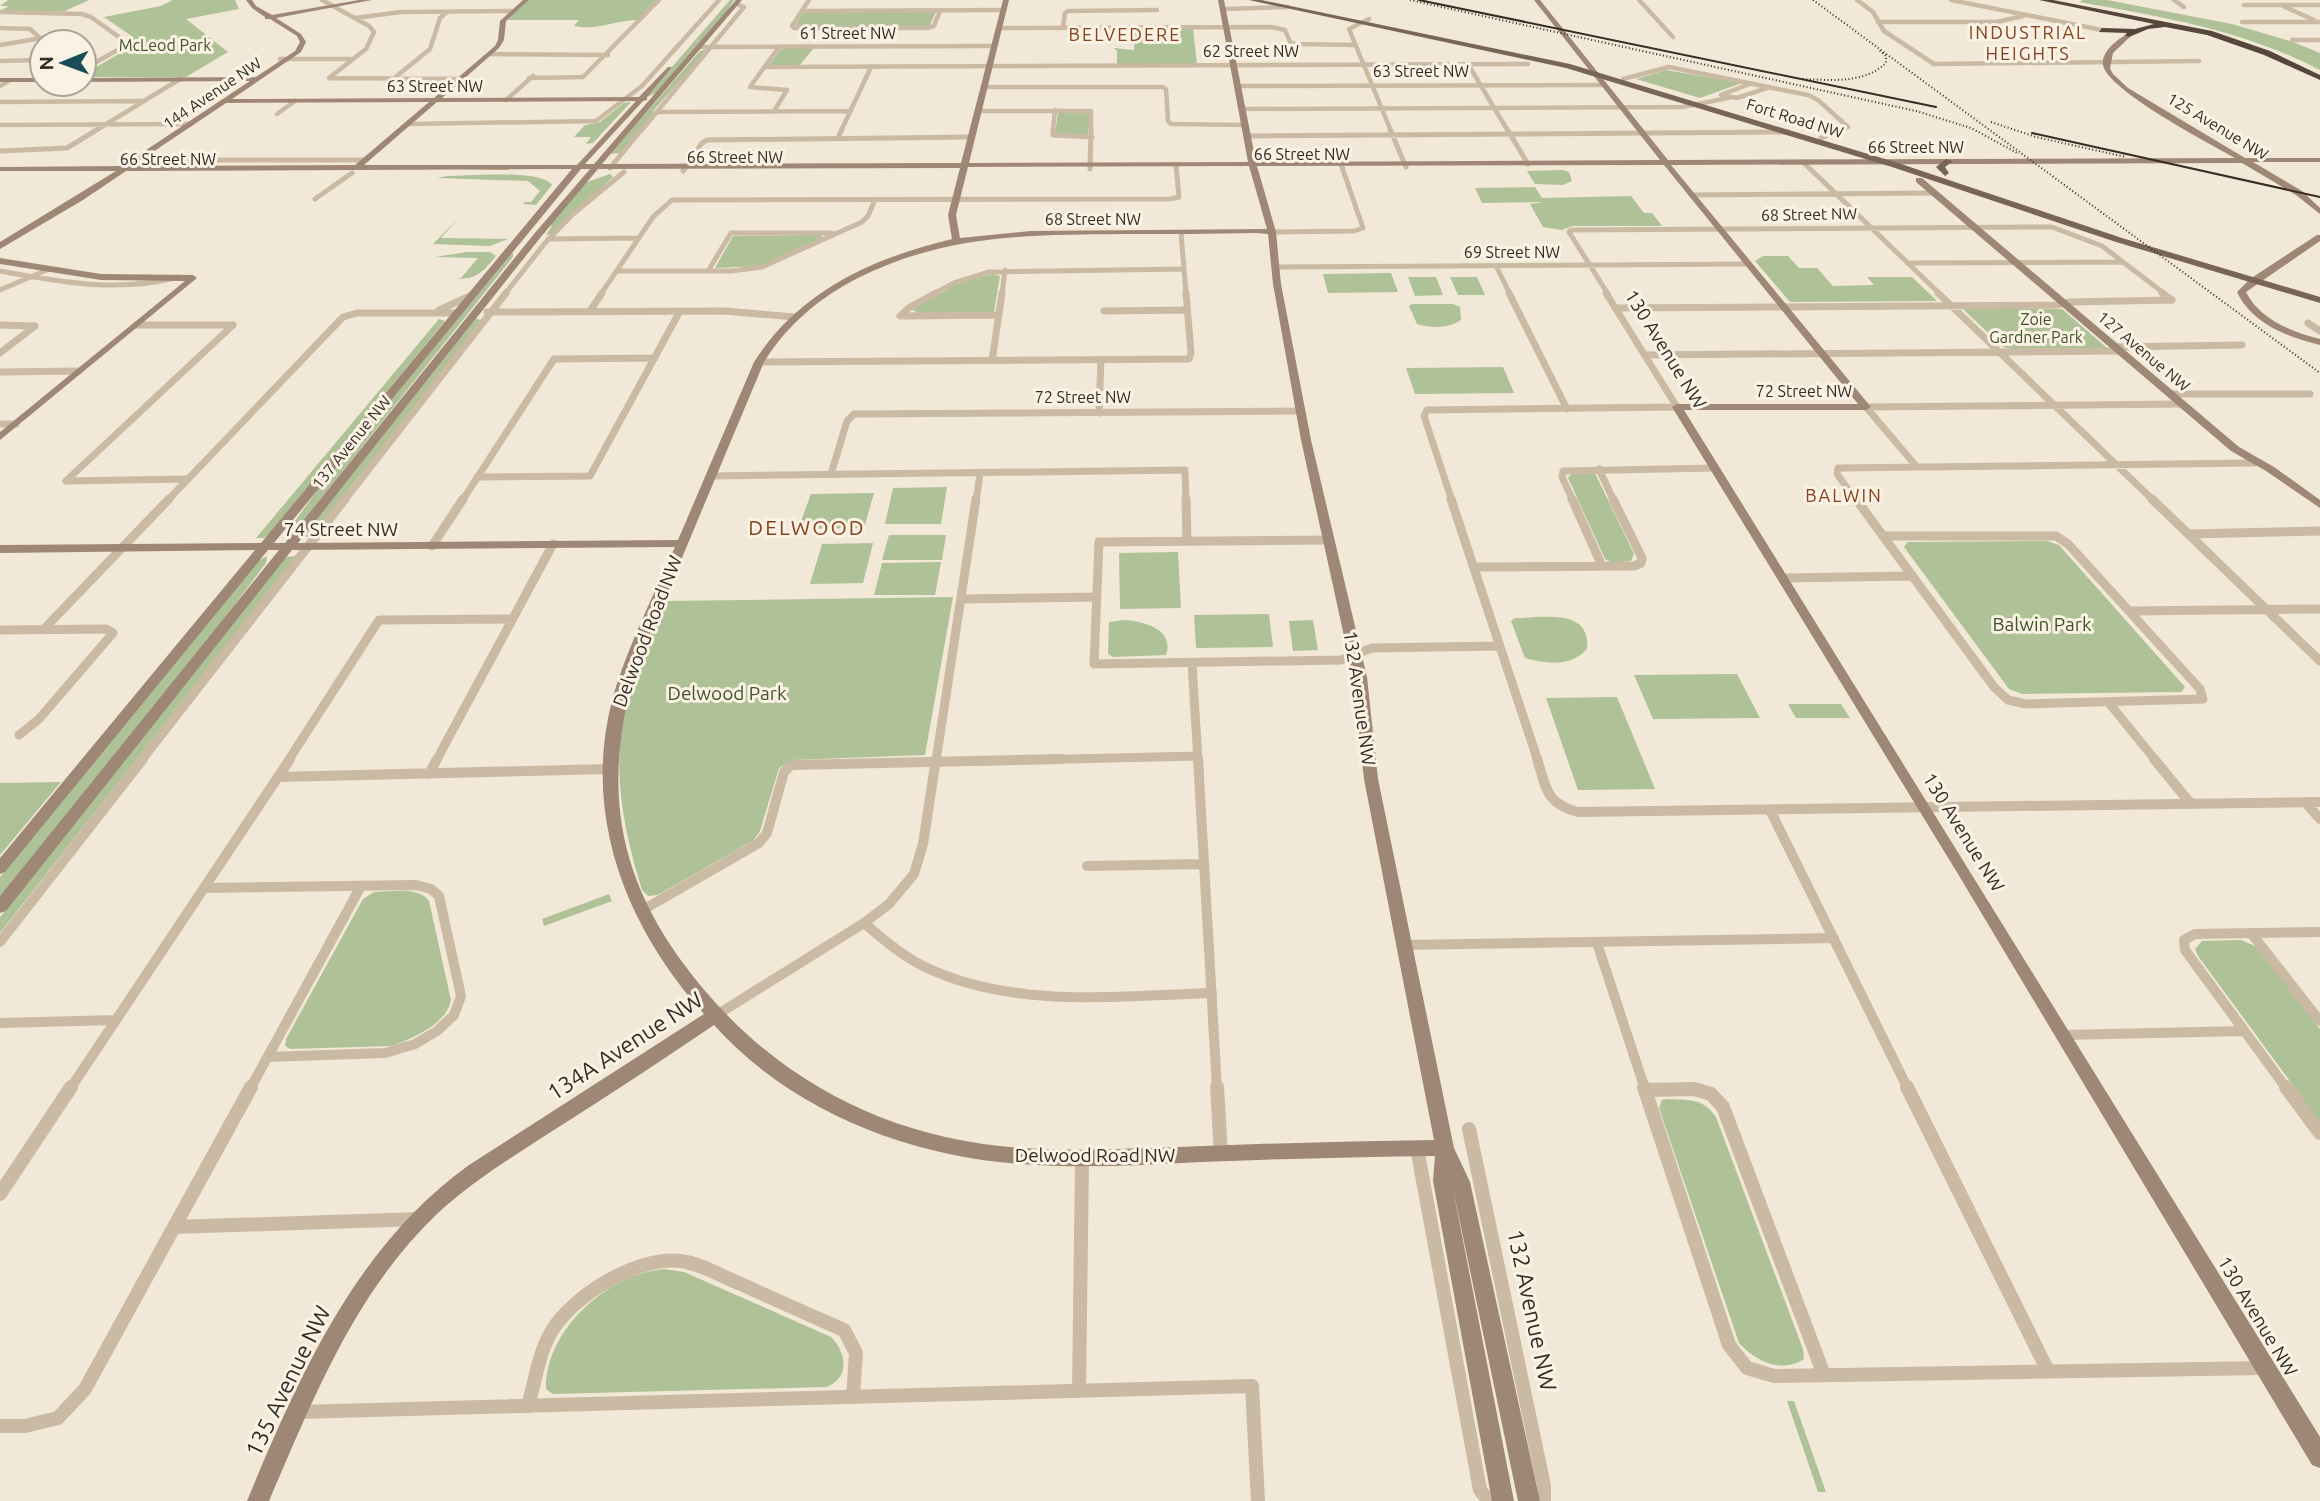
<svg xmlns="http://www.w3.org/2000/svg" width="2320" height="1501" font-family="Ubuntu,sans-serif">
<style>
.green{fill:#afc197}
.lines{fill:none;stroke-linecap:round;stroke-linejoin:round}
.street-far5{stroke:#cab9a3;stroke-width:4.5}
.street-far4{stroke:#cab9a3;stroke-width:5}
.street-far3{stroke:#cab9a3;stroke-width:7}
.street-far2{stroke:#cab9a3;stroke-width:9}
.street-far1{stroke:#cab9a3;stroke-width:10}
.street{stroke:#cab9a3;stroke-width:14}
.secondary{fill:#9e8875;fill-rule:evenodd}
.primary{fill:#786556;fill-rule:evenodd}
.highway{fill:#56473c;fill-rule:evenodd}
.tram{stroke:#352c25;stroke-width:2}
.rail{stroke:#352c25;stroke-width:2;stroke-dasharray:1 2.5;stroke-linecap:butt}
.labels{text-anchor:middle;stroke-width:6;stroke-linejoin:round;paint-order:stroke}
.far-street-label{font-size:16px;fill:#352c25;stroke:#faf2e4}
.far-park-label{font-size:16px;fill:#3f5428;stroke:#faf2e4}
.far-neighbourhood-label{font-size:18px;letter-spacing:2px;fill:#87411b;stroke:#faf2e4}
.street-label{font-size:19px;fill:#352c25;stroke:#faf2e4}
.park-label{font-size:19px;fill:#3f5428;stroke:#faf2e4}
.neighbourhood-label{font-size:21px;letter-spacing:2px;fill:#87411b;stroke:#faf2e4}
.near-street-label{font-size:23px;fill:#352c25;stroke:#faf2e4}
</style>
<rect width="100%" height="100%" fill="#f2e8d7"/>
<path class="green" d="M8,0H89L65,11H0L9,6H0Z
M173,0H235L239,9L186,19L228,52L186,77H84V74L131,47L133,37L104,17L161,6Z
M529,0H657L638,20C616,20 596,31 574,26L579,20H507Z
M730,0H734L727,11L656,93L645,98Z
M2083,0H2107L2232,24L2293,42L2320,53V70C2243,30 2163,17 2079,2Z
M808,12H936L929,27L795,26L803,13Z
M1135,28H1193L1197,64L1117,65V51L1114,48L1134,50V38L1119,37L1120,30H1134Z
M785,48H814L799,66L769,65L780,50Z
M708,49L654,110L652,116L620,153L610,154L700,51Z
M1666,70L1742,83L1700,98L1636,79Z
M631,102L593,143L586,144L591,137H574L585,125L600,122L624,103Z
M1087,112L1090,114L1088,135L1055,133L1058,113Z
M1563,170L1569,172L1572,181L1563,185L1535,184L1527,171Z
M610,174L613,177L551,234L546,235L552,226L549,225L587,182Z
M447,176C468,176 541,169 552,185L536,205L523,204L525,202H531L540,191L528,181L437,178Z
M1535,187L1542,198L1631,196L1644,213H1652L1662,226H1573L1561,230L1543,227L1530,204L1544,202L1482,203L1475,188Z
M459,218L441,238L508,239L490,246L433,244Z
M821,235L823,237L761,266L715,268L733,236Z
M467,252H490L496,256C483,272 477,279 456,279L461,278L478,258L435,257Z
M513,252V257L294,532L283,538L320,486Z
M1763,256H1788L1799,268H1817L1833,286L1874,285L1867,277H1912L1937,301L1790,302L1755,261Z
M1391,273L1398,292L1328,293L1323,274Z
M993,274L1000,276L994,312L919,313L912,310L956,284Z
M1408,277H1436L1443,295L1415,296Z
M1450,277H1477L1485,295H1458Z
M1412,304H1453L1460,307L1461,320C1448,329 1431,328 1417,324L1409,306Z
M1966,307L2062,309L2107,348L2013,349L2003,347L1964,310Z
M439,319L445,321L269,534L264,538H256Z
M476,319L482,320L311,537H302Z
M1503,367L1514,393L1415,394L1406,368Z
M1592,472L1596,475L1634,554L1631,561L1613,563L1605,559L1568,478L1572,473Z
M947,487L941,524H885L893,488Z
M874,493L864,528L798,529L811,494Z
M889,535H946L942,560H882Z
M2047,541L2059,545L2185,687L2181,692L2022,694L2009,689L1904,547L1908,542Z
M873,543L863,583L810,584L822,544Z
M1178,552L1181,608L1120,609L1119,553Z
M267,556L266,563L221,623L0,897V877L4,872L258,561Z
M295,556L294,559L0,933V917L283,560L287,557Z
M941,562L935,595H874L882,563Z
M953,597L925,755L792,760L779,768L760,831L754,840L658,895L648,896L642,890C621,822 609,757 631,687C640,658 653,630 665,601Z
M1269,614L1273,647L1196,648L1194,615Z
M1515,618C1543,618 1591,607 1587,649C1571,667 1546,664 1525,658L1511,621Z
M1124,620C1143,621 1175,629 1166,655L1113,657L1108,654L1109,622Z
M1313,620L1318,650L1293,651L1289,621Z
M1737,674L1760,718L1653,719L1634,675Z
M1617,697L1655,789L1578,790L1546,698Z
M1788,704H1841L1850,718H1796Z
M61,782L0,855V783Z
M374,892C391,892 418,886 429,901L451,1000C447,1024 412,1039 391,1046L290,1049L285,1046L286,1039L363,899Z
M609,894L612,901L544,926L542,919Z
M2241,940L2257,947L2320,1029V1122L2198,956L2195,949L2202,941Z
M1667,1099C1689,1100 1703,1098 1716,1117L1803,1349L1804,1359C1782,1374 1755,1361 1739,1343L1659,1108L1662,1100Z
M664,1269L684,1272L831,1337C847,1353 850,1378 826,1387L553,1394L546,1389C545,1330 608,1274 664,1269Z
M1787,1401H1794L1826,1492H1818Z"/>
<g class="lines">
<path class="street-far5" d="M322,0L369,26L374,32L366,49L329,78
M809,0L792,26L794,28H928L934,26L940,11
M1639,0L1673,37
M1857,0L1873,12L1884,31L1934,64L2199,61
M1951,0L2102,30
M2174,0L2184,7
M2244,5H2320
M2283,6L2314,20
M1223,9L1288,7
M802,11L1003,10
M0,12L82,14L91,17L123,40L121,48L84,69
M355,18L401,12L512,11
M1369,19L1349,29L1391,131
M1878,22H1997L2023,16
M2242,22H2320
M1063,27L1065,13L1068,11L1157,10
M0,28L30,29L44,42
M999,28L1271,27L1285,30L1290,42L1295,44L1356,45
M2292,40H2320
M0,45L42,38
M701,47L994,46
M490,54L608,55
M280,59H353
M0,61L42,60
M1468,64L1508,131
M764,67L1528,64
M329,78L461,79
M529,78L583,77L659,0
M393,79L430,49L440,18L447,12
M1623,79L1669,67L1808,95L1818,100L1848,127L1839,131
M1752,83L1721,95L1737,98L1770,87
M0,86L10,80
M1239,86L1603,85
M985,87H1163L1166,89L1168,121L1171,124L1246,125
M506,100L533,76
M0,102L143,101
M1243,109L1683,107L1728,98
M774,111L787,90L750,87L779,47
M979,111H1091V131
M659,112L851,111
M277,114L295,101
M408,124L596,121L642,86L719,0
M0,125L191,124
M95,131L180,79
M641,131L744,7L736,4
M841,131L871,67
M1053,131L1055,110"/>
<path class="street-far4" d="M1053,129V135L1092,137
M1390,129L1406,167
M1507,129L1528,164
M1248,136L1788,132
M838,138L842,129
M1821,138L1843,129
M0,151L67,148L98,129
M177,160H366
M1803,162L1940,294
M610,168L642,129
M1090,169L1091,129
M683,171L702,143L707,140L972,137
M1691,195L1933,193
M315,199L352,173
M1181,232L1186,294
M1272,232L1354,231L1363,228L1341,164
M548,239L638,238
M1907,263L2123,262
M1496,266L1510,294
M1276,267L1748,264
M0,271C60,282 119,293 179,277
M616,271H731L762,267L862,222L868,216L875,200
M708,271L731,233H832
M0,290L47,270
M505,294L545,243L573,214L624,172
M601,294L653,217L672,200L1170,199L1179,197L1176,165
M933,294L954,283L989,272L1184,269
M1002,294L1005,270
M1608,294L1569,232L1571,230L2052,227L2102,246L2165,294"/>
<path class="street-far3" d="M936,293L910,307L900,316L999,315
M1509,293L1567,409
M1606,293L1677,407
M1938,293L2154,501
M2162,293L2172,300
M1615,308L2057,305L2070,302L2172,300
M439,310L470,296
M590,311L602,293
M1104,311L1187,310
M487,312L724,311L795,317
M2308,323L2320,331
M0,325L34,326
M136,325H233
M2115,347L2242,345
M0,353L35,326
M1645,355L2120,351
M992,361L1002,293
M759,362L1189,359L1191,353L1186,293
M0,372L79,371
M2170,394H2310
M1866,407L2182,404
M1866,407L1916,466
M1099,413L1101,360
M0,424H16
M1599,469L1614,501
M831,474L847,421L854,414L1301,411
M711,476L1185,470L1186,501
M477,477L590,476L680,311
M66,481L233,325
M66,481L186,479
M167,501L343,317L357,313H456
M344,501L506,293
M462,501L554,359L655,358
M976,501L980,474
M1452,501L1424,416L1427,410L1677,407
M1573,501L1562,477L1563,471L1715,468
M1857,501L1837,474L1838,468L2255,463"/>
<path class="street-far2" d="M1186,499L1187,541
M1451,499L1538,761
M1572,499L1602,566
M1856,499L1883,536
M2152,499L2320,661
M2188,534L2320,531
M1883,536H2056L2068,544L2200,689L2203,699L2026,704L2008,700L1994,687Z
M1330,540L1099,542L1094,664L1341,660L1372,648L1499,646
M432,546L463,499
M1474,567L1634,566L1641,563L1642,558L1613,499
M1783,578L1912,576
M961,599L1096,597
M2129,611L2320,609
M0,630L106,629L113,633L39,719L19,735
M43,630L169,499
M1192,663L1198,761
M2109,703L2156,761
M141,761L345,499
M288,761L379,620L513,619
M436,761L553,544
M936,761L976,499
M982,761L1198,756"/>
<path class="street-far1" d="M1198,759L1217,1089
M1537,759C1547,789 1545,803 1578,812L2320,802
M2154,759L2191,804
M429,774L437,759
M278,777L608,769
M2305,802L2320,819
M1770,810L1908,1089
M1087,866L1204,864
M204,888L416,885L431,889L439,896L461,996L454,1015L437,1031L415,1044L385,1053L268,1057
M641,911L759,843L767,833L784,772L791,765L1061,759
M864,923C883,939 902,956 925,967C1013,1009 1117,996 1212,993
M2251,933L2320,1021
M0,942L143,759
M1597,943L1645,1089
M1404,945L1834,938
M715,1016L864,923L889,904L914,874L923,844L936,759
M0,1023L116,1020
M2064,1035L2244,1031
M70,1089L290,759
M250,1089L361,886
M2287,1089L2185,950L2184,940L2195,934L2320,932"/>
<path class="street" d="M1217,1087L1221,1154
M1644,1087L1729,1345L1747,1368L1774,1376L2264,1368
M1907,1087L2048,1371
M2286,1087L2320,1133
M1646,1090L1694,1089L1711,1094L1723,1107L1824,1375
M1469,1129L1544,1486V1501
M1417,1148L1480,1490L1489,1501
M0,1194L71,1087
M174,1227L419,1219
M1079,1391L1082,1159
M528,1406C535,1382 538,1356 550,1334C570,1297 638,1255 681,1261C702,1264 721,1276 741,1284C775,1300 810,1315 844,1330L856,1353L853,1397
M298,1412L1252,1386L1258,1501
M0,1426H25L58,1418L85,1389L251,1087"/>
<path class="secondary" d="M246,0H252L256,6L272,15L359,0H372L276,18L301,34L306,42L301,52L232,99L434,98L495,46L498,40L500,21L523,0H529L506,21L504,40L499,48L442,98L639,97L668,67H672L647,97V100L643,101L585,164H594L736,0H742L602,164L961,163L1003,0H1009L969,163L1248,162L1218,0H1224L1256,162L1660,160L1534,0H1540L1668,160L2235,158C2210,144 2107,90 2103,65C2101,51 2118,39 2129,33L2131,36L2113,53L2110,68L2113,74L2128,88L2245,158H2320V162H2253L2302,191L2320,208V214L2296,195L2242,163L1671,165L1871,407L1866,410H1684L2320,1437V1468L2312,1465L1958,874L1672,407L1677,404H1858L1664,165L1257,166L1276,232L1281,284L1311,440L1367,677L1378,779L1454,1148L1470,1182L1540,1501H1518L1452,1184L1514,1501H1492L1433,1181L1435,1156C1357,1157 1279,1159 1202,1162C1142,1165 1081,1169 1021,1164C908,1156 791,1111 714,1025C661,1061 608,1096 554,1130C514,1156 472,1181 437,1214C355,1292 313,1399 269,1501H247C299,1376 356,1246 469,1165L704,1014C618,918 575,795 622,669C637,628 657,587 675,547L292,550L6,911L0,913V896L279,550H268L5,872L0,874V858L255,550L0,553V545L261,543L572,169L126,171L83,200L0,249V242L116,171H0V167L122,166L250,81L84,82V78L256,77L295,51L300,42L297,36L270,19H265V17L252,8ZM636,101L577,165H364L437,102ZM429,102L355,165L132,166L226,103ZM1249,166L1267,229L1030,231L960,238L956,215L968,167ZM960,168L948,215L952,239C873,258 799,291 754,362L678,540L298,543L540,238L598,169ZM581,169H590L534,234L285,543H274ZM1256,233L1268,234L1273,284L1301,440L1353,677L1364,779L1434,1140C1357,1141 1280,1143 1203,1146C1143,1148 1083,1152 1023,1148C881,1139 763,1074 680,959C613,865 605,779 635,670L764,362C787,325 819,298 858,278C946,234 1027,235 1123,234C1168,234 1212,234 1256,233Z
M0,78H42V82H0Z
M1916,178H1922L2239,447L2274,467L2320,500V508L2266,471L2231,451L1916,182Z
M2317,235H2320V241L2246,292C2259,319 2292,332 2320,339V345C2288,337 2252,324 2237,292L2250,279Z
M0,258L101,274L193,275L197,278L0,440V432L185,281L101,280L0,264Z"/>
<path class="primary" d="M1249,0H1261L1570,64L1898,163L2122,238L2320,297V303L2116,242L1892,167L1566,68Z
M1946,159L1953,161L1945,167L1949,173L1945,176L1936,167Z"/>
<path class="highway" d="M2039,0H2053L2212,31L2270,51L2320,75V80L2264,55L2207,35L2165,27L2148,29L2129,37L2125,35L2127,33L2099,32L2102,28L2135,29L2154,24Z"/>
<path class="tram" d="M1419,0L1936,107
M2032,133L2320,197"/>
<path class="rail" d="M1410,0L1916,111L1971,128L2019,154
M1813,0L2320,373
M1803,79C1831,80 1864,84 1886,63V56L1878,49
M1991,122L2036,137L2126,157"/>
</g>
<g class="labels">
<g class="far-street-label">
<text x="848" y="39">61 Street NW</text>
<text x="1251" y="57">62 Street NW</text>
<text x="1421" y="77">63 Street NW</text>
<text x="435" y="92">63 Street NW</text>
<text transform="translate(212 93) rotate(-34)" y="6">144 Avenue NW</text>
<text transform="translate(1795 118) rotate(17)" y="6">Fort Road NW</text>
<text transform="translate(2218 126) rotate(31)" y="6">125 Avenue NW</text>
<text x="1916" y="153">66 Street NW</text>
<text x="1302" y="160">66 Street NW</text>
<text x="735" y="163">66 Street NW</text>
<text x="168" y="165">66 Street NW</text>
<text transform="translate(1809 214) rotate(-1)" y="6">68 Street NW</text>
<text x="1093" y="225">68 Street NW</text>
<text x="1512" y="258">69 Street NW</text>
<text transform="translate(2144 351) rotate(40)" y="6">127 Avenue NW</text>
<text x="1804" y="397">72 Street NW</text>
<text x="1083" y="403">72 Street NW</text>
<text transform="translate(351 442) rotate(-51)" y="6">137 Avenue NW</text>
</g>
<g class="far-park-label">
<text x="165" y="51">McLeod Park</text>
<text x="2036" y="325">Zoie<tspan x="2036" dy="18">Gardner Park</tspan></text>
</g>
<g class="far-neighbourhood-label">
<text x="2028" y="39">INDUSTRIAL<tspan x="2028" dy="21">HEIGHTS</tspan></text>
<text x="1125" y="41">BELVEDERE</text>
<text x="1844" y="502">BALWIN</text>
</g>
<g class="street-label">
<text transform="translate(1666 349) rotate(58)" y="7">130 Avenue NW</text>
<text x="341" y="536">74 Street NW</text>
<text transform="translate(647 631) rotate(-69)" y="7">Delwood Road NW</text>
<text transform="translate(1360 698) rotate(82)" y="7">132 Avenue NW</text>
<text transform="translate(1964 832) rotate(58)" y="7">130 Avenue NW</text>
<text x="1095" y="1162">Delwood Road NW</text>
<text transform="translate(2258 1316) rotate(59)" y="7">130 Avenue NW</text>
</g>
<g class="park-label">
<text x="2042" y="631">Balwin Park</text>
<text x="727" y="700">Delwood Park</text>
</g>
<g class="neighbourhood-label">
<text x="807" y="535">DELWOOD</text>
</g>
<g class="near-street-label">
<text transform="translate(625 1046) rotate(-33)" y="8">134A Avenue NW</text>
<text transform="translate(1532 1310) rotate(78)" y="8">132 Avenue NW</text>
<text transform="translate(288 1381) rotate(-64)" y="8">135 Avenue NW</text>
</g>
</g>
<g transform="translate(63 63) rotate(269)"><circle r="33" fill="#faf2e4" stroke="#aba398" stroke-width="2"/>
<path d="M0-5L12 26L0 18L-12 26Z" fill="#194d58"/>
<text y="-10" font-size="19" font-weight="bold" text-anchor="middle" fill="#352c25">N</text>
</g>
</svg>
